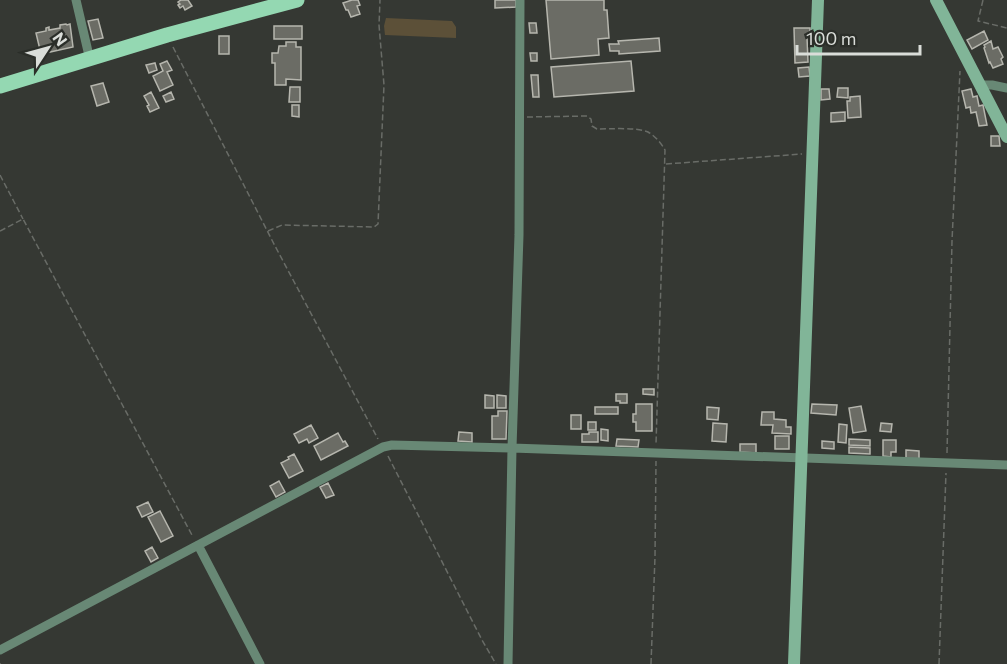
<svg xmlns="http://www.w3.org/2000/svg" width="1007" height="664" font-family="Commissioner,sans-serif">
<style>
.green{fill:#5c5038}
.building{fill:#6b6c65;stroke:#b6b6ae;stroke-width:1.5}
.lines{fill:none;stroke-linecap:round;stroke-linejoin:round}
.path{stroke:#696c67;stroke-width:1.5;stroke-dasharray:6 3;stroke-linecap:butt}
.street{stroke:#688875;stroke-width:9}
.secondary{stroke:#81b598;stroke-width:12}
.primary{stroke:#94d8b2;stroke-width:15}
</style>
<rect width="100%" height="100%" fill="#353833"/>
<path class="green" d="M386,18L452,21L456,27V38L385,35L384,26Z"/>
<path class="building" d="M181,0H188L192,6L185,10L183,6L180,8L178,5L180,4L178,2Z
M352,0H358L360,5L357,6L360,14L351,17L348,10H346L343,3Z
M495,0H516V7L495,8Z
M546,0H604V10H607L609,38L598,39L599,55L551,59Z
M98,19L103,38L93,40L88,21Z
M529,23H536L537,33H530Z
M66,24L67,25L70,24L73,47L41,54L36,33L46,31V28L49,27V30L60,28V25Z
M274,26H302V39H274Z
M794,28H810V37H807L808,62L795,63Z
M984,31L988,40L972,49L967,40Z
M219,36H229V54H219Z
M659,38L660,51L619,54V51H610L609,44H619L618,41Z
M991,41L993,49L998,47L1003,57L1001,59L1003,64L993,68L990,62L989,63L984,48L985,47L984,45Z
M286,42H296V47H301V80L286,79V85H275V63H272V53H278L279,46H286Z
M530,53H537V61H531Z
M167,61L172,70L167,72L173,85L160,91L153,76L163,71L160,64Z
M631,61L634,91L554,97L551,67Z
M155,63L157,70L149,73L146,65Z
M809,67L810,76L799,77L798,68Z
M531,75H538L539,97H533Z
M103,83L109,102L97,106L91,86Z
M290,87H300V102H289Z
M838,88H848V98L837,97Z
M821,89H829L830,99L821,100Z
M971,89L973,97L977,96L979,106L983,105L987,125L979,126L976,112L971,113L970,107L966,108L962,91Z
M151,92L159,108L150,112L147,106L149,105L144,96Z
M171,92L174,99L166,102L163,96Z
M860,96L861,117L848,118L847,101H850V97Z
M292,105H299V117L292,116Z
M845,112V121L831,122V113Z
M991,136H999L1000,146H991Z
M643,389H654V395L643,394Z
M616,394H627V403H620V401H616Z
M485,395L494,396V408H485Z
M497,395L506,396V408H497Z
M636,404H652V431H636V422H633V414H636Z
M812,404L837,405L836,415L811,413Z
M861,406L866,431L853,433L849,408Z
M595,407H618V414H595Z
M707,407L719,408L718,420L707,419Z
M498,411H507L506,439H492V416H498Z
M762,412H774V419L786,420V427H791V434L772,433L773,425H761Z
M571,415H581V429H571Z
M588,422H596V430H588Z
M713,423L727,424L726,442L712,441Z
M881,423L892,424L891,432L880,431Z
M839,424L847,425L846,443L838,442Z
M311,425L318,438L309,443L307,439L299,443L294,434Z
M601,429L608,430V441L601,440Z
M459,432L472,433V442L458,441Z
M589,432H598V442H582V434H589Z
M338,433L343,442L345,441L348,446L321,460L314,446Z
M775,436H789V449H775Z
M617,439L639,440L638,447L616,446Z
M849,439L870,440V446L849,445Z
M883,440H896V452H891V457L883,456Z
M822,441L834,442V449L822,448Z
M740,444H756V453L740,452Z
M849,447L870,448V454L849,453Z
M906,450L919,451V459H906Z
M294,454L303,471L289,478L281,463L289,459L288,457Z
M279,481L285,492L276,497L270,486Z
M328,483L334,495L326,498L320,487Z
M148,502L153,512L142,517L137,507Z
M160,511L173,536L161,542L148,517Z
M152,547L158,558L151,562L145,551Z"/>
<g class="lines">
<path class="path" d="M983,0L978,21L1007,28
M173,47L275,246L378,439
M527,117L587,116L591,119L592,126L597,129C609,129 637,127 648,132C655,136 661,143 665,150L656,444
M666,164L802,154
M0,175L23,219
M0,231L23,219L193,537
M268,231L282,225L374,227L378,224L384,85L379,25L380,0
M947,453L952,241L960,71
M388,456L482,640L496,664
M0,663V664
M651,664L655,557L656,461
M939,664L946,473"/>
<path class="street" d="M76,0L90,60
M980,85H992L1007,88
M198,545L260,664
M0,650L383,447L392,445L512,448L1007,465
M508,664L512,448L519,235L520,0"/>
<path class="secondary" d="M936,0L1007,137
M794,664L818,0"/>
<path class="primary" d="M0,86L167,35L297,0"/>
</g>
<g transform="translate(48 48) rotate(54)" stroke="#2b2e29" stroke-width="4.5" paint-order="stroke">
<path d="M0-4.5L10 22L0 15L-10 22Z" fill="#daddd9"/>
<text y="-9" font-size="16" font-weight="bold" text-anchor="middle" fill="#daddd9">N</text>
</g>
<path d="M797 45v9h123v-9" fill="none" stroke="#daddd9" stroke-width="3"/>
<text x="806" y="45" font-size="18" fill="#daddd9" stroke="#2b2e29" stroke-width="4.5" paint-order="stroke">100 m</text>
</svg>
